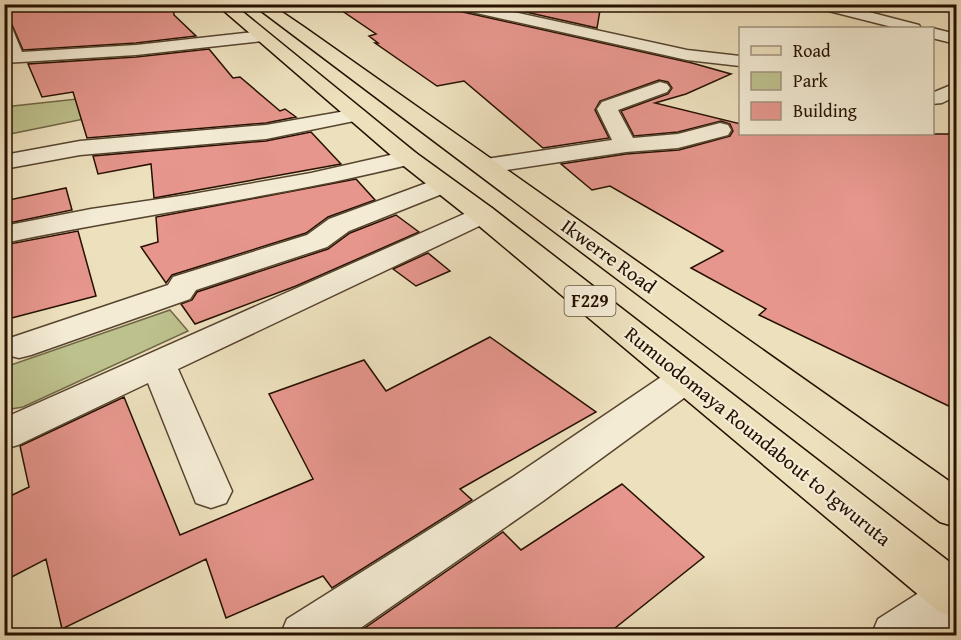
<svg xmlns="http://www.w3.org/2000/svg" width="961" height="640" font-family="'Gentium Book Plus',serif">
<style>
.green{fill:#bdc18d;stroke:#716846;stroke-width:1.5}
.building{fill:#e6968d;stroke:#251000;stroke-width:1.5}
.lines{fill:none;stroke-linecap:round;stroke-linejoin:round}
.street-casing{stroke:#57442f;stroke-width:3}
.primary-casing{stroke:#251000;stroke-width:3}
.street{fill:#f3ebd4;fill-rule:evenodd}
.primary{fill:#ede0bd;fill-rule:evenodd}
.labels{text-anchor:middle;stroke-width:4.5;stroke-linejoin:round;paint-order:stroke}
.shield{fill:#f3ebd4;stroke:#635240;stroke-width:1.5}
.shield-label{font-size:18px;font-weight:bold;fill:#251000}
.street-label{font-size:20px;fill:#251000;stroke:#f3ebd4}
</style>
<rect width="100%" height="100%" fill="#ede0bd"/>
<filter id="stains"><feTurbulence type="fractalNoise" baseFrequency=".00333" numOctaves="4"/><feColorMatrix values="0 0 0 0 .2 0 0 0 0 .09 0 0 0 0 .02 0 0 0 .5 -.17"/></filter>
<radialGradient id="worn" r=".72"><stop offset=".6" stop-color="#630" stop-opacity="0"/><stop offset="1" stop-color="#630" stop-opacity=".3"/></radialGradient>
<path class="green" d="M77,99L89,118L5,135L4,107Z
M170,310L188,331L23,407L5,410V367Z"/>
<path class="building" d="M7,4H173L174,15L196,36L136,43L23,50L6,11L10,10Z
M332,4H445L454,10L692,63L731,74L686,94L655,103L741,124V134H957V410L759,315L766,309L691,268L723,251L610,186L592,190L561,164L626,154L679,150L730,136L733,131L730,124L721,121L678,132L634,136L621,111L668,94L672,88L668,82L659,80L600,101L595,110L609,138L543,148L464,81L437,86L375,43H378L369,36L376,34Z
M490,4H601L597,28Z
M209,49L233,78L240,77L280,111L285,109L296,117L266,123L87,138L73,92L42,97L28,64L136,57Z
M311,132L341,164L154,198L151,164L98,174L93,156L266,141Z
M356,179L375,200L328,217L306,233L172,275L166,283L141,247L158,242L156,217Z
M66,188L72,210L4,224V201Z
M396,215L419,232L296,286L195,324L181,304L192,300L197,292L328,249L350,233Z
M78,231L96,296L4,320V245Z
M428,253L450,271L416,286L393,269Z
M490,337L596,412L460,489L472,500L332,588L323,576L226,618L206,559L62,629L46,559L4,581V499L29,487L20,446L124,397L180,535L313,479L269,394L364,360L386,391Z
M622,484L704,557L605,636H366L362,630L503,532L521,550Z"/>
<g class="lines">
<defs>
<path id="street" d="M447,4H477L687,50L740,56V66L687,60L454,8Z
M811,4H838L919,25L921,28H896L813,7Z
M4,23L12,28L22,52L136,45L262,31L270,36L262,41L136,55L4,63Z
M930,28H932L956,34V44L932,38V28Z
M660,82L667,84L670,88L667,92L618,110L633,138L678,134L720,123L728,125L731,130L728,135L678,148L626,152L486,173L477,171L474,166L477,161L486,159L612,140L597,109L602,102Z
M956,83V96L942,103L932,104V93Z
M357,109L364,111L368,115L364,119L266,139L80,155L4,169V155L80,141L266,125Z
M408,151L416,153L420,158L416,163C280,197 142,214 4,243V226L91,209L187,195L311,173Z
M443,177L452,180L456,185L452,190L349,231L327,247L196,290L190,299L31,355L19,358L7,355L4,351L7,339L168,285L173,277L307,235L329,219Z
M482,206L492,208L495,214L492,220L178,369L232,491L226,503L211,508L196,503L148,383L18,445L4,449V418Z
M686,366L699,369L704,378L699,387L543,501L349,636H280L287,619L513,477L673,369Z
M956,574V624L939,636H871L878,619L939,580Z"/>
<path id="primary" d="M216,4H233L416,153L492,208L956,567V618L939,612L472,220L400,163Z
M252,4H270L304,27L956,486V527L940,522Z"/>
</defs>
<use href="#street" class="street-casing"/>
<use href="#primary" class="primary-casing"/>
<use href="#street" class="street"/>
<use href="#primary" class="primary"/>
</g>
<g class="labels">
<rect class="shield" x="564.5" y="286" width="51" height="30" rx="4.5"/>
<g class="shield-label">
<text x="590" y="307">F229</text>
</g>
<g class="street-label">
<text transform="translate(609 256) rotate(36)" y="7">Ikwerre Road</text>
<text transform="translate(758 436) rotate(39)" y="7">Rumuodomaya Roundabout to Igwuruta</text>
</g>
</g>
<rect width="961" height="640" fill="none" stroke="#ede0bd" stroke-width="24"/>
<rect x="6" y="6" width="949" height="628" fill="none" stroke="#251000" stroke-width="3"/>
<rect x="12" y="12" width="937" height="616" fill="none" stroke="#251000" stroke-width="1.5"/>
<rect x="739" y="27" width="195" height="108" fill="#f3ebd4" stroke="#a1937f" stroke-width="1.5"/>
<rect x="751" y="46" width="30" height="9" fill="#ede0bd" stroke="#a1937f" stroke-width="1.5"/>
<text x="793" y="57" font-size="18" fill="#251000">Road</text>
<rect x="751" y="72" width="30" height="18" fill="#bdc18d" stroke="#a1937f" stroke-width="1.5"/>
<text x="793" y="87" font-size="18" fill="#251000">Park</text>
<rect x="751" y="102" width="30" height="18" fill="#e6968d" stroke="#a1937f" stroke-width="1.5"/>
<text x="793" y="117" font-size="18" fill="#251000">Building</text>
<rect width="100%" height="100%" filter="url(#stains)"/>
<rect width="100%" height="100%" fill="url(#worn)"/>
</svg>
